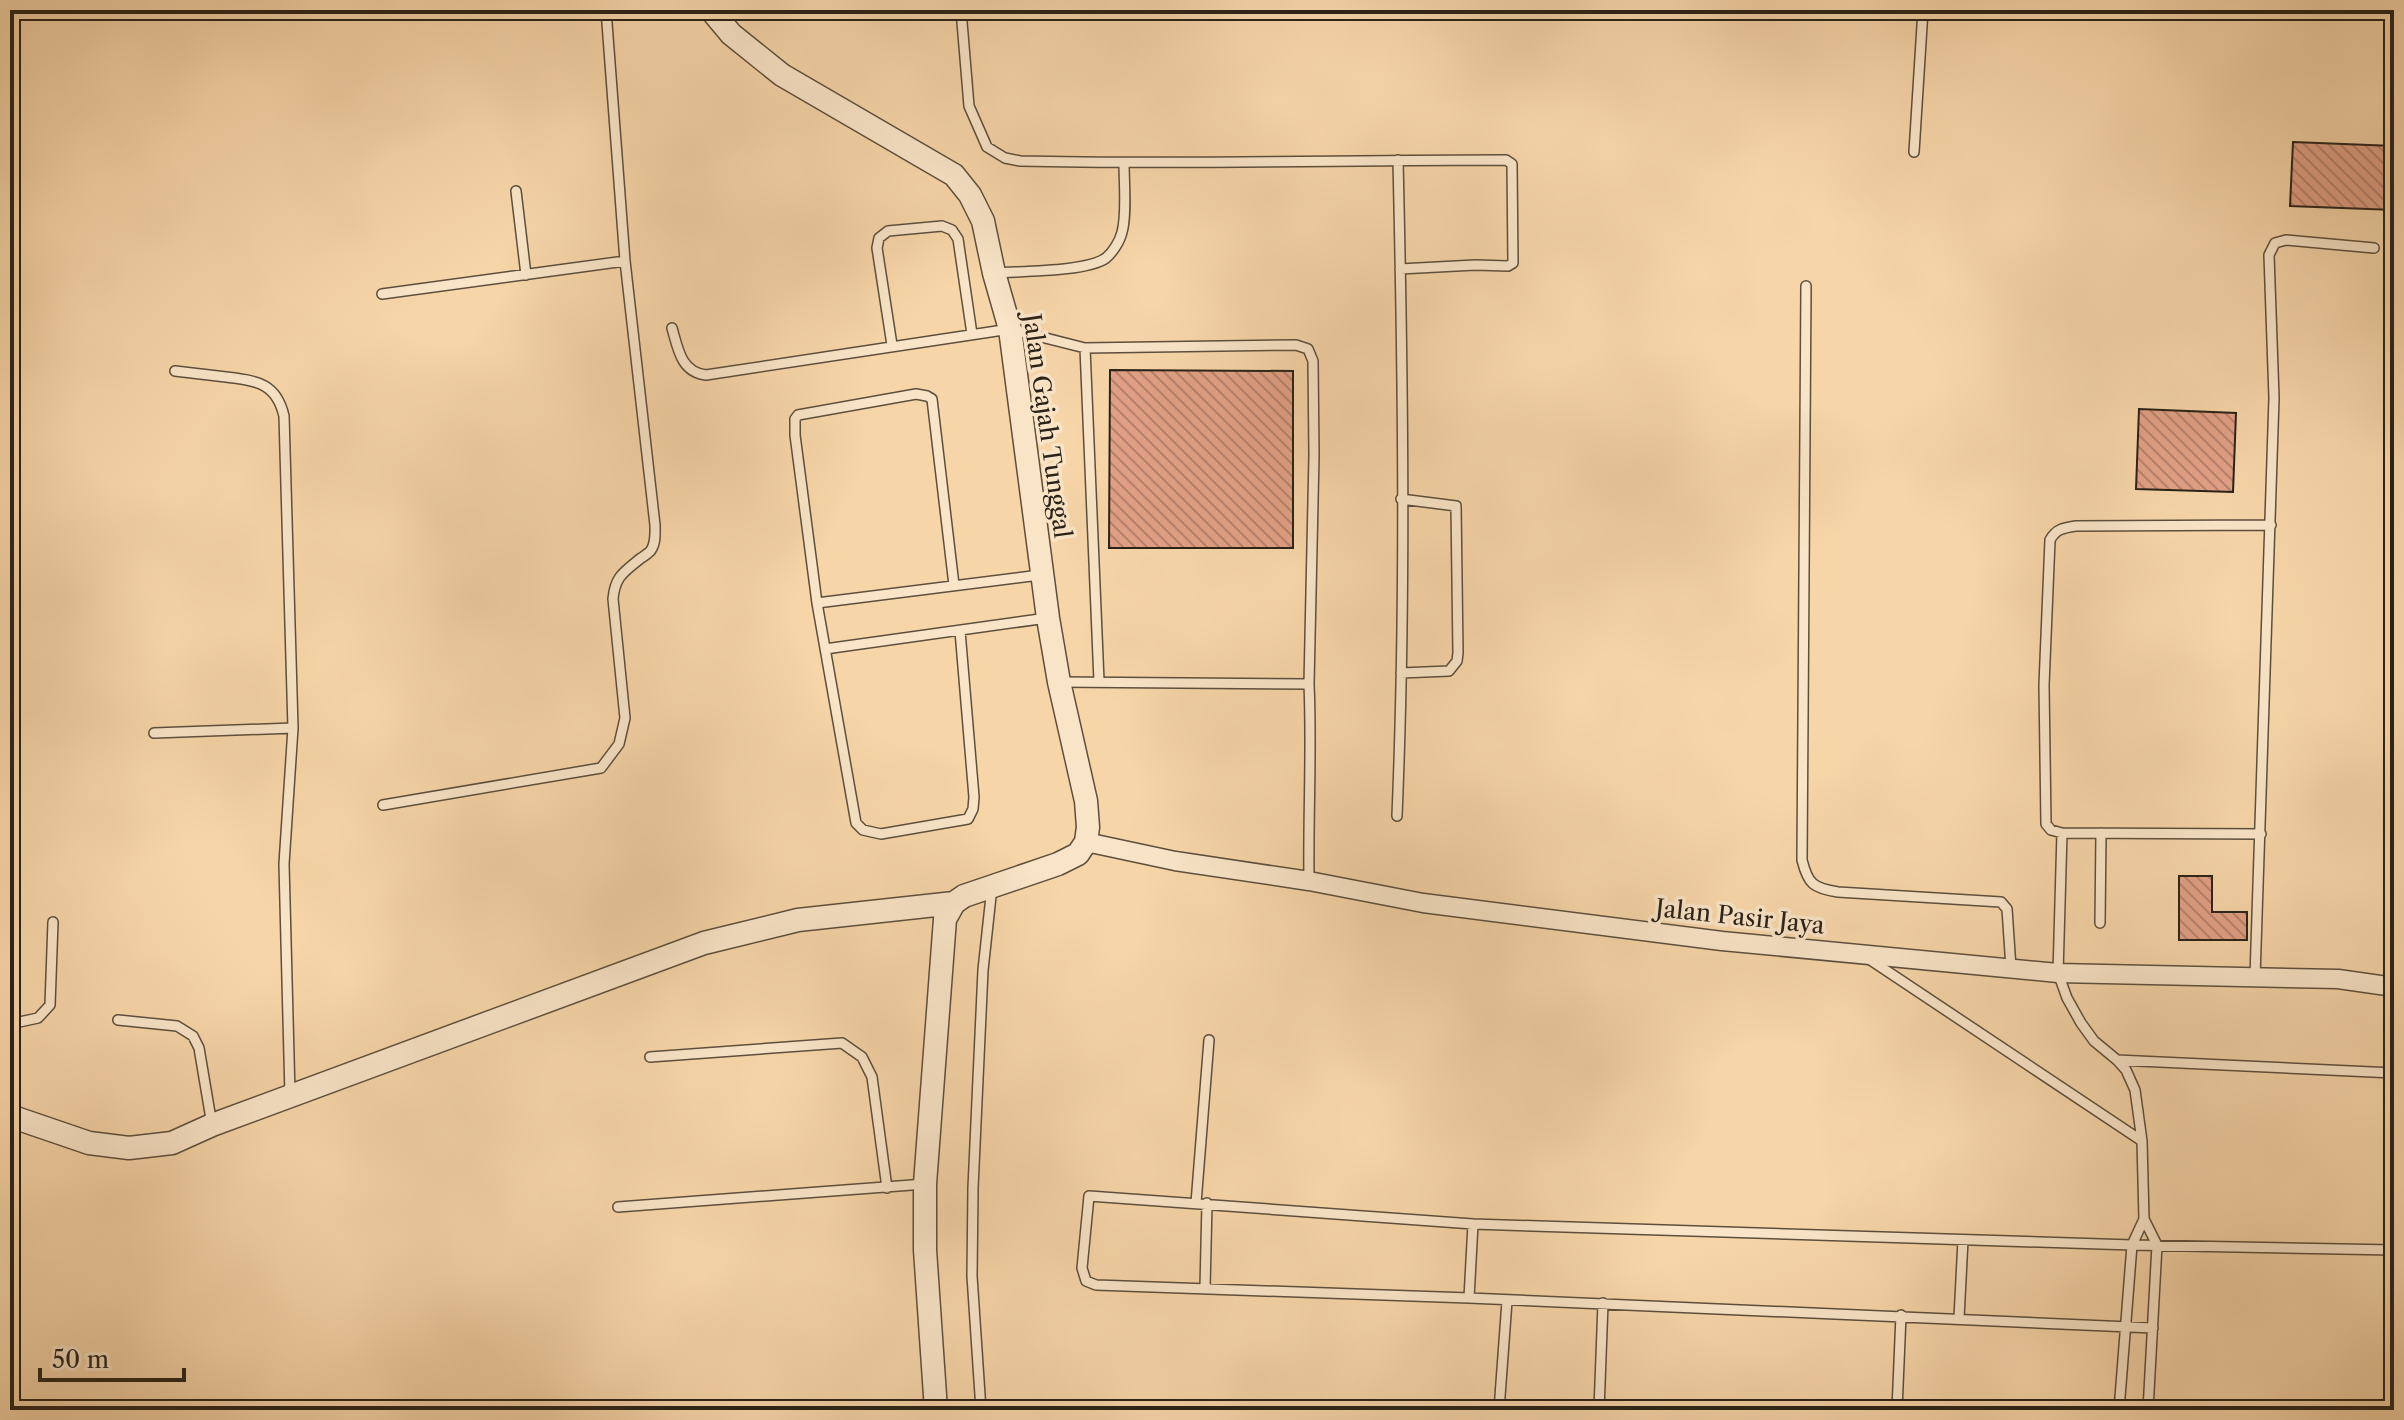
<svg xmlns="http://www.w3.org/2000/svg" width="2404" height="1420" font-family="'Libre Caslon Text',serif">
<style>
.building{fill:url(#building-back-hatch);stroke:#2a2218;stroke-width:2}
.lines{fill:none;stroke-linecap:round;stroke-linejoin:round}
.service-casing{stroke:#5d4f3c;stroke-width:12}
.minor-casing{stroke:#5d4f3c;stroke-width:21}
.tertiary-casing{stroke:#5d4f3c;stroke-width:25}
.service{stroke:#f9e4c7;stroke-width:9}
.minor{stroke:#f9e4c7;stroke-width:18}
.tertiary{stroke:#f9e4c7;stroke-width:22}
.labels{text-anchor:middle;stroke-width:7;stroke-linejoin:round;paint-order:stroke}
.street-label{font-size:24px;fill:#2a2218;stroke:#f9e4c7}
</style>
<defs>
<pattern id="building-back-hatch" width="6" height="6" patternUnits="userSpaceOnUse" patternTransform="scale(2)"><rect width="6" height="6" fill="#e1a085"/><path d="M-1 5l2 2M0 0l6 6M5-1l2 2" fill="none" stroke="#b7826c"/></pattern>
</defs>
<rect width="100%" height="100%" fill="#f6d5a9"/>
<filter id="stains"><feTurbulence type="fractalNoise" baseFrequency=".0025" numOctaves="4"/><feColorMatrix values="0 0 0 0 .2 0 0 0 0 .09 0 0 0 0 .02 0 0 0 .5 -.17"/></filter>
<radialGradient id="worn" r=".72"><stop offset=".6" stop-color="#630" stop-opacity="0"/><stop offset="1" stop-color="#630" stop-opacity=".3"/></radialGradient>
<path class="building" d="M2293,142L2394,146V210L2290,206Z
M1110,370L1293,371V548H1109Z
M2139,409L2236,413L2233,492L2136,489Z
M2179,876H2212V912H2247V940H2179Z"/>
<g class="lines">
<defs>
<path id="service" d="M961,10L969,106L987,147L1005,158L1020,161C1182,165 1344,160 1506,160L1512,164L1513,263L1508,266L1475,265L1400,269
M1914,152L1923,10
M516,191L526,275
M995,273C1021,271 1086,272 1106,258C1113,252 1120,241 1122,232C1127,215 1124,182 1124,163
M1806,286L1802,860C1808,884 1813,888 1838,892L2001,902L2007,909L2011,968
M382,294L625,261
M672,328C678,349 681,372 706,375L1010,329L1085,348L1296,345L1308,349L1313,361L1314,455L1309,684
M892,345L877,248L879,238L888,231L942,226L952,230L958,239L972,334
M1085,348L1099,681
M175,371C192,373 209,375 226,377C256,381 276,382 284,416L293,728L284,864L290,1095
M1401,499L1456,506L1458,653L1457,661L1449,671L1401,673
M954,585L932,399L927,396L916,394L798,415L795,419V435L817,603L856,823L863,830L881,834L968,819L973,809L974,797L960,631
M817,603L1040,575
M825,649L1047,618
M1059,682L1309,684C1312,750 1308,815 1309,881
M154,733L293,728
M383,805L601,768L619,744L625,718L613,599C615,576 624,572 641,558C643,557 650,552 651,550C656,543 655,533 655,525L625,261L606,10
M1397,816C1406,598 1403,378 1398,160
M2062,833L2051,830L2046,824L2044,685L2050,540C2056,529 2063,528 2076,526L2271,525
M2261,834L2062,833L2058,973L2067,998L2081,1023L2094,1041L2117,1060L2394,1073
M2100,923L2101,833
M1869,959L2142,1141
M2255,977L2274,398L2269,255L2275,243L2286,240L2374,248
M118,1020L177,1026L193,1036L199,1048L212,1125
M10,1024L38,1018L50,1005L53,922
M650,1057L842,1043L862,1057L872,1077L887,1188
M2117,1060L2126,1070L2135,1090L2142,1141L2144,1219L2157,1245L2148,1410
M1196,1203L1209,1040
M618,1207L925,1184
M1205,1288L1207,1203
M1469,1298L1473,1224
M1959,1318L1963,1240
M2153,1328L1469,1298L1096,1285L1086,1281L1082,1268L1089,1196L1473,1224L2132,1245L2394,1250
M981,1410L972,1276L973,1188L983,970L992,887
M1499,1410L1507,1301
M1599,1410L1603,1303
M1897,1410L1901,1315
M2119,1410L2132,1245L2144,1219"/>
<path id="minor" d="M1086,842L1175,861L1309,881L1423,903L1722,941L2058,973L2338,979L2394,987"/>
<path id="tertiary" d="M711,10L731,34L782,75L954,175L970,195L983,221L994,273L1010,329L1048,618L1059,682L1086,801L1088,827L1086,842L1078,854L1058,864L964,896L954,903L945,919L925,1184V1250L936,1410
M10,1116L89,1143L129,1148L172,1143L212,1125L704,943L798,920L954,903"/>
</defs>
<use href="#service" class="service-casing"/>
<use href="#minor" class="minor-casing"/>
<use href="#tertiary" class="tertiary-casing"/>
<use href="#service" class="service"/>
<use href="#minor" class="minor"/>
<use href="#tertiary" class="tertiary"/>
</g>
<g class="labels">
<g class="street-label">
<text transform="translate(1047 426) rotate(82)" y="8">Jalan Gajah Tunggal</text>
<text transform="translate(1740 917) rotate(6)" y="8">Jalan Pasir Jaya</text>
</g>
</g>
<rect width="2404" height="1420" fill="none" stroke="#f6d5a9" stroke-width="40"/>
<rect x="12" y="12" width="2380" height="1396" fill="none" stroke="#2a2218" stroke-width="4"/>
<rect x="20" y="20" width="2364" height="1380" fill="none" stroke="#2a2218" stroke-width="2"/>
<path d="M40 1368v12h144v-12" fill="none" stroke="#2a2218" stroke-width="4"/>
<text x="52" y="1368" font-size="24" fill="#2a2218" stroke="#f9e4c7" stroke-width="6" paint-order="stroke">50 m</text>
<rect width="100%" height="100%" filter="url(#stains)"/>
<rect width="100%" height="100%" fill="url(#worn)"/>
</svg>
